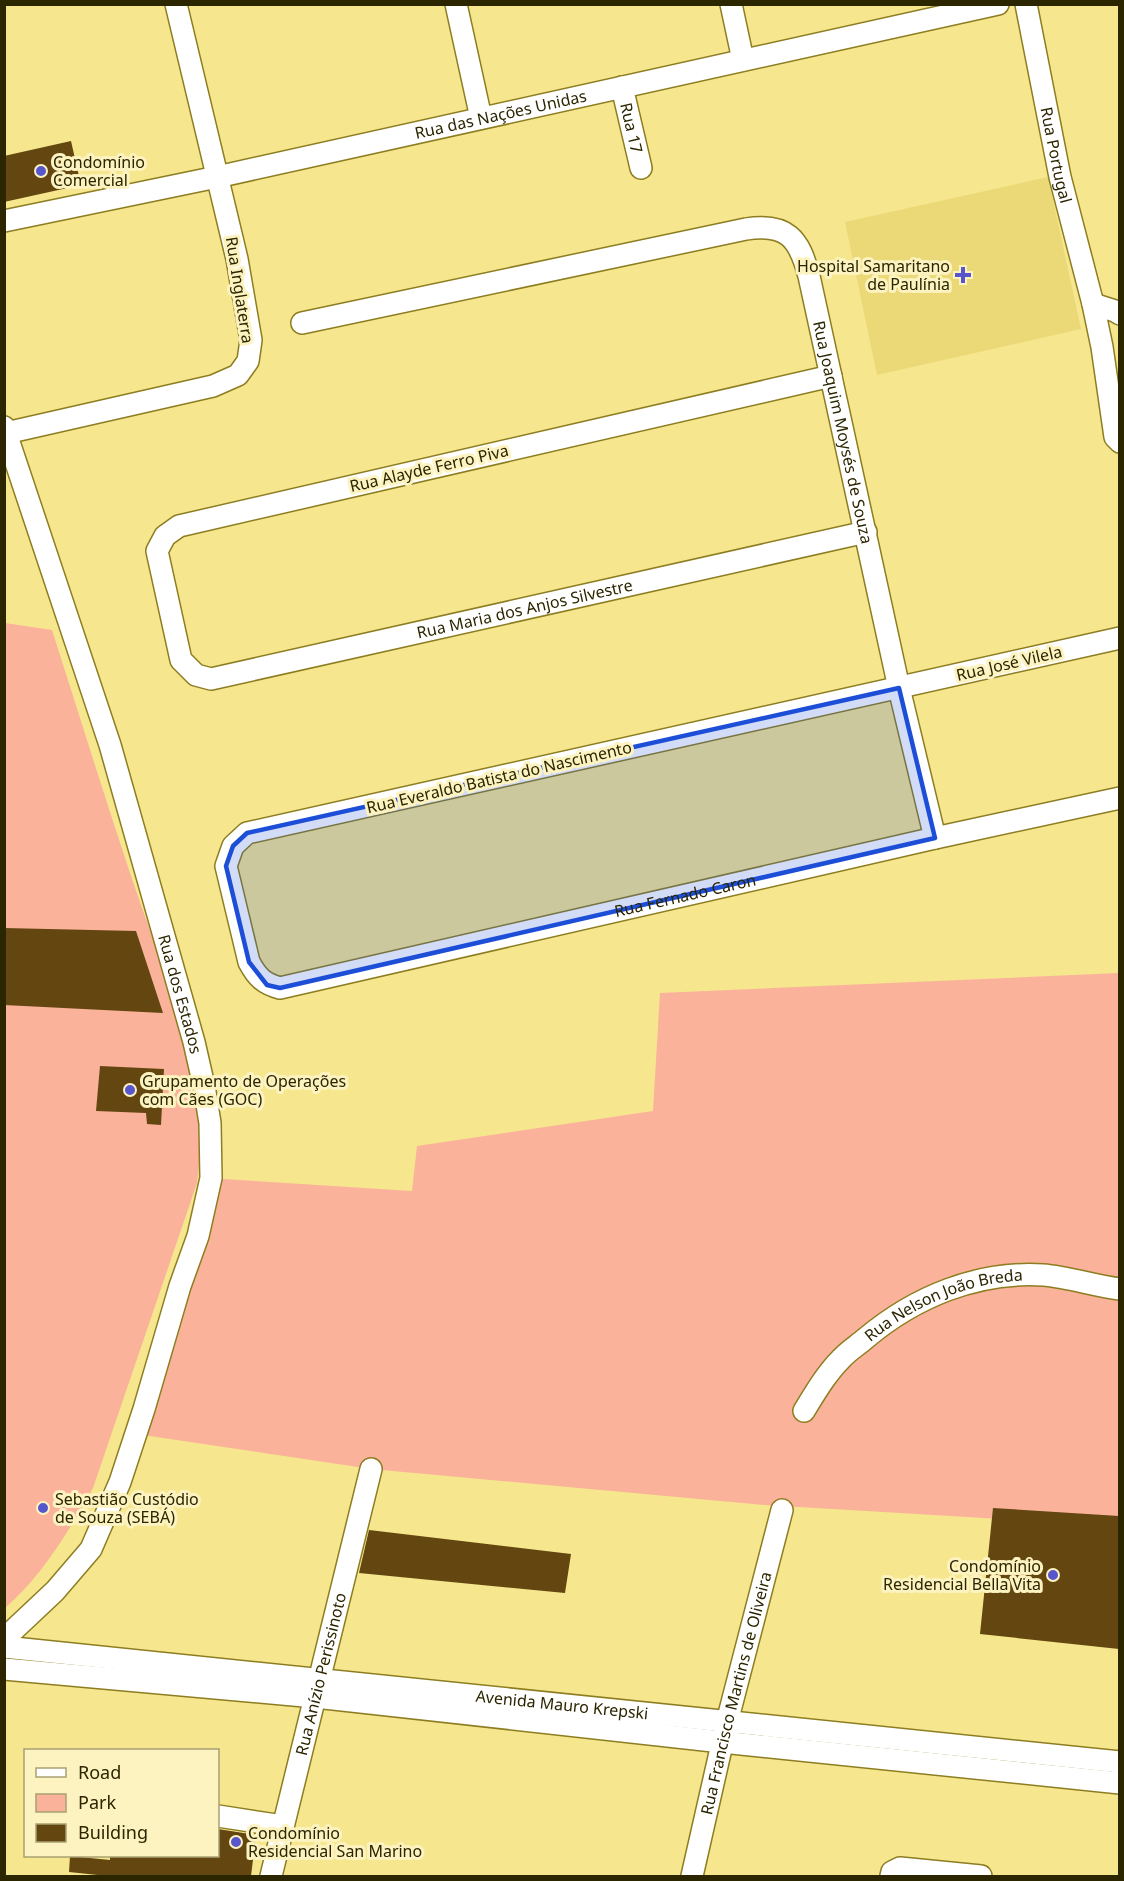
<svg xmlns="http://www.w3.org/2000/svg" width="1124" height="1881" font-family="'Noto Sans',sans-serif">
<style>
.built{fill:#ebd978}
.green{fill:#fbb29a}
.building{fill:#634610}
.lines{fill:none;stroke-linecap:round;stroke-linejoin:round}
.minor-casing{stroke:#8d7d21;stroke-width:24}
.minor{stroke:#fff;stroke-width:21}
.marked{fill:#1d4ed8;fill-opacity:0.2;stroke:#1d4ed8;stroke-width:4.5;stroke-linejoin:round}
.poi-dot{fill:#5756cd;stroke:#fcf3c0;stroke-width:2}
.labels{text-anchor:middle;stroke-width:6;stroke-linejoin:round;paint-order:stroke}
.street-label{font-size:16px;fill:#2b2500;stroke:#fcf3c0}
.poi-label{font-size:16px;fill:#2b2500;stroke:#fcf3c0;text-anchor:start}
</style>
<rect width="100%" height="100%" fill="#f6e68e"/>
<path class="built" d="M1048,177L1081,329L877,375L845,222Z"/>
<path class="green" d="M5,623L52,630C78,711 103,792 130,873C163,972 212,1076 197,1183L93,1488C69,1531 42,1576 5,1608Z
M1119,973V1526L765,1505L371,1469L136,1434L207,1178L412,1191L417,1146L653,1111L660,993Z"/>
<path class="building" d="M71,141L81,185L4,202V156Z
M4,928L136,931L163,1013L4,1005Z
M100,1066L164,1069L161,1125L147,1124L146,1113L96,1111Z
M993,1508L1119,1516V1649L980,1634Z
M369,1530L571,1554L565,1593L359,1573Z
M218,1829L256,1835L251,1876H107L69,1872L70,1856L110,1860V1856H218Z"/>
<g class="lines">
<defs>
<g id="minor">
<path d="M456,4L481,118"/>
<path d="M731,4L743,60"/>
<path id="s1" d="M1026,4L1060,177L1093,304L1102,347L1115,437L1120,442"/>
<path id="s2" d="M622,87L641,168"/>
<path id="s3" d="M4,221L217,177L998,4"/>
<path d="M1093,304L1115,311L1120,314"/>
<path id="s4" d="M302,323L746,229C787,223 799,238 809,276L899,688L935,838"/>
<path id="s5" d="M831,376L179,526L165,536L157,551L181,660L196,675L211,679L866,532"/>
<path id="s6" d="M4,427L110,745L194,1042L204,1086L210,1123L211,1178L198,1236L180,1286L144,1409L120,1482L91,1549L55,1591L4,1639"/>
<path d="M6,433L213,386L238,375L248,361L251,340L237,259L176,4"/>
<path id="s7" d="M1120,638L247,833L233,846L226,866L249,962C257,977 264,984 280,988L935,838L1120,798"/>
<path id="s8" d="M804,1411C815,1393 826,1374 841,1359C848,1351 858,1345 866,1338C915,1297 977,1271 1043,1275C1069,1277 1094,1286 1120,1289"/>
<path id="s9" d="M4,1647L1120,1762"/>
<path d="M4,1669L315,1697L722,1742L1120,1783"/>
<path d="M218,1816L283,1826"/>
<path id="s10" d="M271,1876L371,1469"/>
<path id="s11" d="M692,1876L727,1722L782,1510"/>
<path d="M891,1876L892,1872L900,1868L981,1876"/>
</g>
</defs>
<use href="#minor" class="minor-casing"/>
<use href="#minor" class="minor"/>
</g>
<path class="marked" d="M899,688L935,838L280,988L267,985L249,962L226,866L233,846L247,833Z"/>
<g class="poi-dot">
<circle cx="41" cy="171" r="6"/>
<path d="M960 266h6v6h6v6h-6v6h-6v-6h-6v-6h6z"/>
<circle cx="130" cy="1090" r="6"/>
<circle cx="43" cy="1508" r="6"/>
<circle cx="1053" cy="1575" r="6"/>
<circle cx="236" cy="1842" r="6"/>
</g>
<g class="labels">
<g class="street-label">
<text dy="6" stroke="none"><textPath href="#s3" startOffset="508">Rua das Nações Unidas</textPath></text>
<text dy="6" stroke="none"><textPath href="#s2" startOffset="42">Rua 17</textPath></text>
<text dy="6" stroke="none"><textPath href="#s1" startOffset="154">Rua Portugal</textPath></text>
<text transform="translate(240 290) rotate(81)" y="6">Rua Inglaterra</text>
<text dy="6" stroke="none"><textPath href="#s4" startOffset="704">Rua Joaquim Moysés de Souza</textPath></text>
<text transform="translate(429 468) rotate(-13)" y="6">Rua Alayde Ferro Piva</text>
<text dy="6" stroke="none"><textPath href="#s5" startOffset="1173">Rua Maria dos Anjos Silvestre</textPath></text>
<text transform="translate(1009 663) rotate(-13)" y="6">Rua José Vilela</text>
<text transform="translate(499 777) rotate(-13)" y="6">Rua Everaldo Batista do Nascimento</text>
<text dy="6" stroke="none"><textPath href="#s7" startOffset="1491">Rua Fernado Caron</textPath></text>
<text dy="6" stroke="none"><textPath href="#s6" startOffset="594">Rua dos Estados</textPath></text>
<text dy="6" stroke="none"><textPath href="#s8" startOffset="183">Rua Nelson João Breda</textPath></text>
<text dy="6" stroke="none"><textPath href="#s10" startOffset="208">Rua Anízio Perissinoto</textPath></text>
<text dy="6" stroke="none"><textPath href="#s11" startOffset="188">Rua Francisco Martins de Oliveira</textPath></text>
<text dy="6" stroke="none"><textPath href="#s9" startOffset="561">Avenida Mauro Krepski</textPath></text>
</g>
<g class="poi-label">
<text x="53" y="168">Condomínio<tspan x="53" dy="18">Comercial</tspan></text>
<text x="950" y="272" text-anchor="end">Hospital Samaritano<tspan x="950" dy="18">de Paulínia</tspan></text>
<text x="142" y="1087">Grupamento de Operações<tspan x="142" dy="18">com Cães (GOC)</tspan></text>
<text x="55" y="1505">Sebastião Custódio<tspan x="55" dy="18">de Souza (SEBÁ)</tspan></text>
<text x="1041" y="1572" text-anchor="end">Condomínio<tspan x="1041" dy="18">Residencial Bella Vita</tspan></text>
<text x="248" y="1839">Condomínio<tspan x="248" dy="18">Residencial San Marino</tspan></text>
</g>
</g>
<rect width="1124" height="1881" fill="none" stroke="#2b2500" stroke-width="12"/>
<rect x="24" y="1749" width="195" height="108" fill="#fcf3c0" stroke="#a8a173" stroke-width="1.5"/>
<rect x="36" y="1768" width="30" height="9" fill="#ffffff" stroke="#a8a173" stroke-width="1.5"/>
<text x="78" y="1779" font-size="18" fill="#2b2500">Road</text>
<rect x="36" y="1794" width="30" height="18" fill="#fbb29a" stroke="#a8a173" stroke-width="1.5"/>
<text x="78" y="1809" font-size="18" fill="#2b2500">Park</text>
<rect x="36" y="1824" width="30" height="18" fill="#634610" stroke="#a8a173" stroke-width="1.5"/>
<text x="78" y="1839" font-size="18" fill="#2b2500">Building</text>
</svg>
